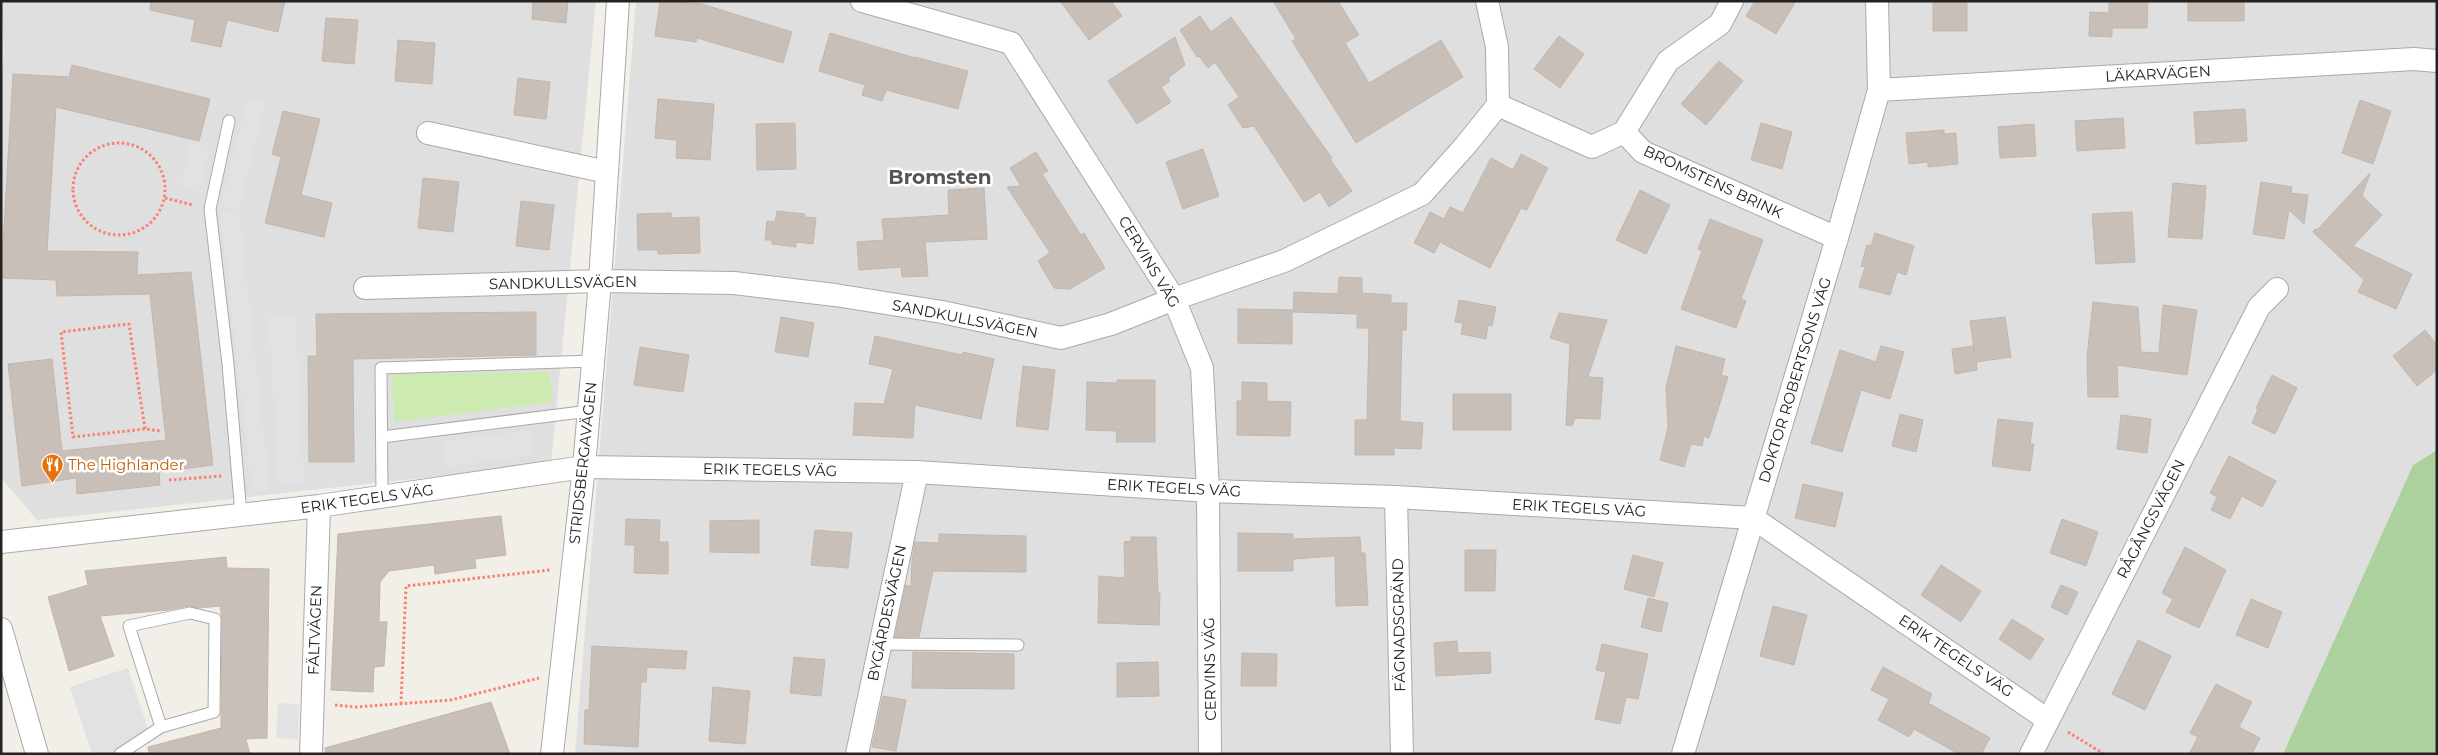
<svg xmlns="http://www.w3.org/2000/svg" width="2438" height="755" font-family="Montserrat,sans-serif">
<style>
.residential{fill:#e0dfdf}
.grass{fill:#cdebb0}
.forest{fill:#add19e}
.parking{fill:#e2e2e2}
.building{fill:#c7bfb8;stroke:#c4b6ab}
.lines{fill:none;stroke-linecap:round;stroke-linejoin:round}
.service-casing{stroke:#a9a9a9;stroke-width:13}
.minor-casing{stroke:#a9a9a9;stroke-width:24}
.path{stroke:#fa8072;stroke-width:3;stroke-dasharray:2.5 2.5;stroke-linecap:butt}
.service{stroke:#fff;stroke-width:11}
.minor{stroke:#fff;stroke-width:22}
.labels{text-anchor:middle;stroke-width:5;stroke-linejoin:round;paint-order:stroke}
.street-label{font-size:15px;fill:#222;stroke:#fff}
.food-label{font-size:15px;fill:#c56008;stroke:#fff;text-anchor:start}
.district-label{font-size:20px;font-weight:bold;fill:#555;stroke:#fff}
</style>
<rect width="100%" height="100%" fill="#f2efe9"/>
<path class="residential" d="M1,1H596L551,464L37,520L1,478V77L4,52Z
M636,1H2437V450L2413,465L2283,754H575Z"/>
<path class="grass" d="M549,372L553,402L394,422L392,374Z"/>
<path class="forest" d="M2437,450V754H2283L2413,465Z"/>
<path class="parking" d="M247,99L265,103L239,211L270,490L252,492L220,212L238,210L221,206Z
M191,142L210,147L199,192L181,187Z
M295,315L304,483L278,484L269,316Z
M531,430L535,455L445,467L442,442Z
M128,668L152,741L112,754H92L70,687Z
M278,703L299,704L298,739L276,738Z"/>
<path class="building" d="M151,1H285L278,32L227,20L221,47L191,41L195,20L150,10Z
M533,1H568L566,23L532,19Z
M660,1L702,4L792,32L783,63L697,38L696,42L655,36Z
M1060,1H1111L1122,16L1089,40Z
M1273,1H1338L1359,35L1345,43L1369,83L1441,40L1463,77L1356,143L1292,41L1296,39Z
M1755,1H1796L1776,34L1746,16Z
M1933,1H1967V31H1933Z
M2109,1H2148L2147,28H2112V37L2089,36L2090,12L2109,13Z
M2188,1H2244V21H2188Z
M1200,16L1211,32L1231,17L1332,158L1330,159L1352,191L1329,207L1320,192L1304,202L1254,126L1243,128L1228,105L1239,97L1215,62L1208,68L1199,56L1197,57L1180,30Z
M326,18L358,20L354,64L322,61Z
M830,33L915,58V57L968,71L958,109L886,90L882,101L862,95L865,85L819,71Z
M1559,36L1584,54L1560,88L1534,69Z
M1175,37L1185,65L1168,78L1170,81L1161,87L1171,102L1137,124L1108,81Z
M398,40L435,43L432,84L395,81Z
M1719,61L1743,81L1706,125L1681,104Z
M72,65L210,99L199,141L56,107L47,251L138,252L137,275L191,272L213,465L159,472L160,485L77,494L76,478L22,486L8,364L52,359L62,451L166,440L150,294L57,296L56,280L1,278L13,74L69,77Z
M518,78L550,82L546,119L514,115Z
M658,99L714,104L710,160L676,158L677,140L655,138Z
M2360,100L2391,111L2373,164L2342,153Z
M2245,109L2247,141L2196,144L2194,112Z
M283,111L320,119L301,195L332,203L324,237L265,223L281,157L272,154Z
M2123,118L2125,148L2077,151L2075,121Z
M795,123L796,169L757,170L756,124Z
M1761,123L1792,132L1782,169L1751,160Z
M2034,124L2036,156L2000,158L1998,127Z
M1944,130V134L1956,133L1958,164L1928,167V162L1909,164L1906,133Z
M1203,149L1219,196L1183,209L1166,162Z
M1036,152L1048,171L1042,174L1081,235L1084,233L1105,268L1070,289L1054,288L1038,261L1050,253L1007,187L1021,186L1010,168Z
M1521,154L1548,168L1527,210L1521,208L1490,268L1440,242L1434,253L1414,243L1430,212L1444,219L1450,207L1463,213L1491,158L1513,170Z
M2370,173L2362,196L2382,215L2353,246L2412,274L2396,309L2358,292L2364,280L2313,232L2315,229L2317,230Z
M423,178L459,182L453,232L418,228Z
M2261,182L2292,187L2291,193L2308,195L2304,224L2289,210L2284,239L2253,234Z
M2173,183L2206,186L2202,239L2168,237Z
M984,188L987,239L925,242L928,276L902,277L901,267L859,270L857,242L884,240L882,219L949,215L948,190Z
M1640,190L1670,205L1646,254L1616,240Z
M521,201L554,205L549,250L516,246Z
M777,211L805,214L804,217L816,218L813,244L796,242V247L772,244V240H765L767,221L775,222Z
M2132,212L2135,262L2096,264L2092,214Z
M671,213V218L699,217L700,253L658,254V250H638L637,214Z
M1710,219L1763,240L1741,299L1746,301L1736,328L1681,309L1702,251L1698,249Z
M1875,233L1914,246L1906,275L1897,272L1890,295L1859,287L1865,267L1861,266L1867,245L1871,246Z
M1339,277L1362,278V293L1391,295V303H1407L1406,330H1402L1400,421L1423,423L1421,449L1394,448V455H1355V420H1367L1369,328H1357V314L1293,312L1294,292L1338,294Z
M1459,300L1496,307L1492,326L1488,325L1486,339L1461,334L1463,323L1455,322Z
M2093,302L2138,307L2141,352L2159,353L2163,305L2197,310L2187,375L2117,365L2118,397H2088L2087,357Z
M1238,309L1292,310V344L1238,343Z
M536,312V355L353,359L354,462H309L308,356H317L316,314Z
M1559,313L1607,320L1588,377L1603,378L1600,419L1575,418L1572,426L1566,425L1570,344L1550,338Z
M781,317L814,323L808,357L775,352Z
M2005,317L2011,357L1976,362L1977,370L1955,374L1952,349L1973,346L1975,355L1970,321Z
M2425,330L2437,345V370L2417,386L2393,356Z
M875,336L962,355L963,352L994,359L981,419L915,405L913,438L853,435L855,403L884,404L893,369L869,364Z
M1676,346L1725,359L1721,375L1728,377L1709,438L1704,436L1702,446L1691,444L1684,467L1660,460L1668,427L1666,388Z
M1881,346L1904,352L1890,399L1861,390L1842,452L1811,443L1840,350L1876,362Z
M640,347L689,355L683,392L634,385Z
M1023,366L1055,370L1048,430L1016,426Z
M2272,375L2297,388L2275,434L2252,423L2258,409L2256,408Z
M1117,380H1155V442H1116L1117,431L1086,430L1087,382L1117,383Z
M1242,382L1267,383V401L1291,402L1290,436L1237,435V401H1242Z
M1453,394H1511V430H1453Z
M1900,414L1923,420L1916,452L1892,446Z
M2121,415L2151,419L2147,453L2117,449Z
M1998,419L2033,423L2030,444H2034L2030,471L1992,466Z
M2229,456L2276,481L2262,507L2242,496L2230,519L2211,510L2217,497L2210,493Z
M1803,484L1843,493L1835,527L1795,518Z
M501,516L506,555L475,559L476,568L435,574L434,565L389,571L380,582L379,622H387L384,666L374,667L373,692L331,690L338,534Z
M626,519L660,520L659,542H668V574L634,573L635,545H625Z
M2062,519L2098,532L2086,566L2050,553Z
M759,520V553L710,552V521Z
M815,530L852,533L848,568L811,565Z
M1238,533L1293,534V539L1360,537L1361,553H1365L1368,605L1336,606L1335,556L1293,559V571H1238Z
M939,534L1026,536V572L933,571L919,637H895L906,585L911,587L912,560L915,542L939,543Z
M1131,537H1156L1158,593H1160L1159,625L1098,623L1099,576L1125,578L1124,542L1131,541Z
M2185,547L2226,570L2199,628L2166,612L2173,599L2162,593Z
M1465,550H1496L1495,591H1465Z
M1633,555L1663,563L1654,597L1624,589Z
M226,557L227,568L269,569L267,738L246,739L250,754H149L148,747L221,728L222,619L220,606L199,608L189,606L168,610L100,616L114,656L69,671L48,597L88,585L85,571Z
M1941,565L1981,591L1961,622L1921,595Z
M2061,585L2078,592L2067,615L2051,607Z
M1648,598L1668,603L1661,632L1641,627Z
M2251,599L2282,612L2268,648L2236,635Z
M1773,606L1807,615L1794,665L1760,656Z
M2012,619L2044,639L2030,660L1999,639Z
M2138,640L2171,656L2145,710L2112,694Z
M1457,641L1458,653L1490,652L1491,673L1436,676L1434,643Z
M1602,644L1648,654L1638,699L1626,697L1620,724L1595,719L1606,672L1596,670Z
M592,646L687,651L685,669L647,667L646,682H641L638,747L584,744L585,710H589Z
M913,652L1014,654V689L912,688Z
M1242,653L1277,654L1276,686H1241Z
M794,657L825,660L821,696L790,693Z
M1158,662L1159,696L1117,697V663Z
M1883,667L1932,694L1928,703L1990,738L1981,754H1959L1914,729L1909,737L1878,720L1889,699L1871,690Z
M2216,684L2252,702L2239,727L2260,738L2252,754H2189L2198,737L2190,733Z
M713,687L750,691L745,744L709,741Z
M883,696L906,700L896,751L872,747Z
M491,702L510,754H326L325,748Z"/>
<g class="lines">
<defs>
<path id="service" d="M229,121L210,209L228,364L241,514
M382,437L589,411
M382,497L381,368L593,361
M880,644L1018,645
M120,754L161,727L214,712L215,619L190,613L129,626L161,727"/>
<path id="minor" d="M862,1L1011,43L1174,299L1202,368L1208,491L1210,754
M1487,1L1497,47L1498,105L1592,147L1624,132L1643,152L1837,238
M1879,90L2414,59L2437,61
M1624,132L1668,61L1720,24L1732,1
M428,133L607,172
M365,288L600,281L734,283L835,295L942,312L1061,338L1111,324L1174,299L1284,261L1422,194L1465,146L1498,105
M1396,497L1402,754
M1,542L319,506L584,467L917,472L1208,491L1396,497L1753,518L2048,720
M1,629L37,754
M311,754L319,506
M552,754L584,467L600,281L618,1
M857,754L917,472
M1683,754L1837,238L1879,90L1877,1
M2031,754L2259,307L2277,289"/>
</defs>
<use href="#service" class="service-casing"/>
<use href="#minor" class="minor-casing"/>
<path class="path" d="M73 189a46 46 0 1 1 92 0a46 46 0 1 1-92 0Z
M165,198L193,205
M145,429L129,324L61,332L73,437L145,429L160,431
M169,480L222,476
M401,704L406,586L550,570
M335,705L356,707L451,700L539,678
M2068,732L2104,754"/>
<use href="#service" class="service"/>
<use href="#minor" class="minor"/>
</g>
<defs>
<symbol id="restaurant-pin" viewBox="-11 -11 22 30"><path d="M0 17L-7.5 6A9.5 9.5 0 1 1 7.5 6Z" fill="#e8710a" stroke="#fff"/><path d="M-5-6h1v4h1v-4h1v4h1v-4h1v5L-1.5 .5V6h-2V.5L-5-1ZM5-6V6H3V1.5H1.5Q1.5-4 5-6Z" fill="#fff"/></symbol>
</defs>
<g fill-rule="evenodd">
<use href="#restaurant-pin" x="40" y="452" width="25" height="34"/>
</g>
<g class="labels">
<g class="street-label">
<text transform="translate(2158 74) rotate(-3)" y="5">LÄKARVÄGEN</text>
<text transform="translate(1713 182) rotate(25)" y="5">BROMSTENS BRINK</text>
<text transform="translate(1149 262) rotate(59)" y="5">CERVINS VÄG</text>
<text transform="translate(563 283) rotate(-1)" y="5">SANDKULLSVÄGEN</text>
<text transform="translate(965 319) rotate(11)" y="5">SANDKULLSVÄGEN</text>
<text transform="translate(1795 380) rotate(-73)" y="5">DOKTOR ROBERTSONS VÄG</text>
<text transform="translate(583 463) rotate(-84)" y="5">STRIDSBERGAVÄGEN</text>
<text transform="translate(770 470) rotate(1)" y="5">ERIK TEGELS VÄG</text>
<text transform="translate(1174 488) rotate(3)" y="5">ERIK TEGELS VÄG</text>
<text transform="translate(367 499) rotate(-8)" y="5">ERIK TEGELS VÄG</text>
<text transform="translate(1579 508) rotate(3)" y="5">ERIK TEGELS VÄG</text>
<text transform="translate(2151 519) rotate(-63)" y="5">RÅGÅNGSVÄGEN</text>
<text transform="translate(887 613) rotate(-78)" y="5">BYGÄRDESVÄGEN</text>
<text transform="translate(1399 625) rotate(-91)" y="5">FÄGNADSGRÄND</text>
<text transform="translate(315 630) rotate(-88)" y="5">FÄLTVÄGEN</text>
<text transform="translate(1956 656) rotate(34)" y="5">ERIK TEGELS VÄG</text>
<text transform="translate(1210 669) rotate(-91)" y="5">CERVINS VÄG</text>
</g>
<g class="food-label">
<text x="68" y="470">The Highlander</text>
</g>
<g class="district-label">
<text x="940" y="184">Bromsten</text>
</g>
</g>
<rect width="2438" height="755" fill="none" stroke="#222222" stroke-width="5"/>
</svg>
